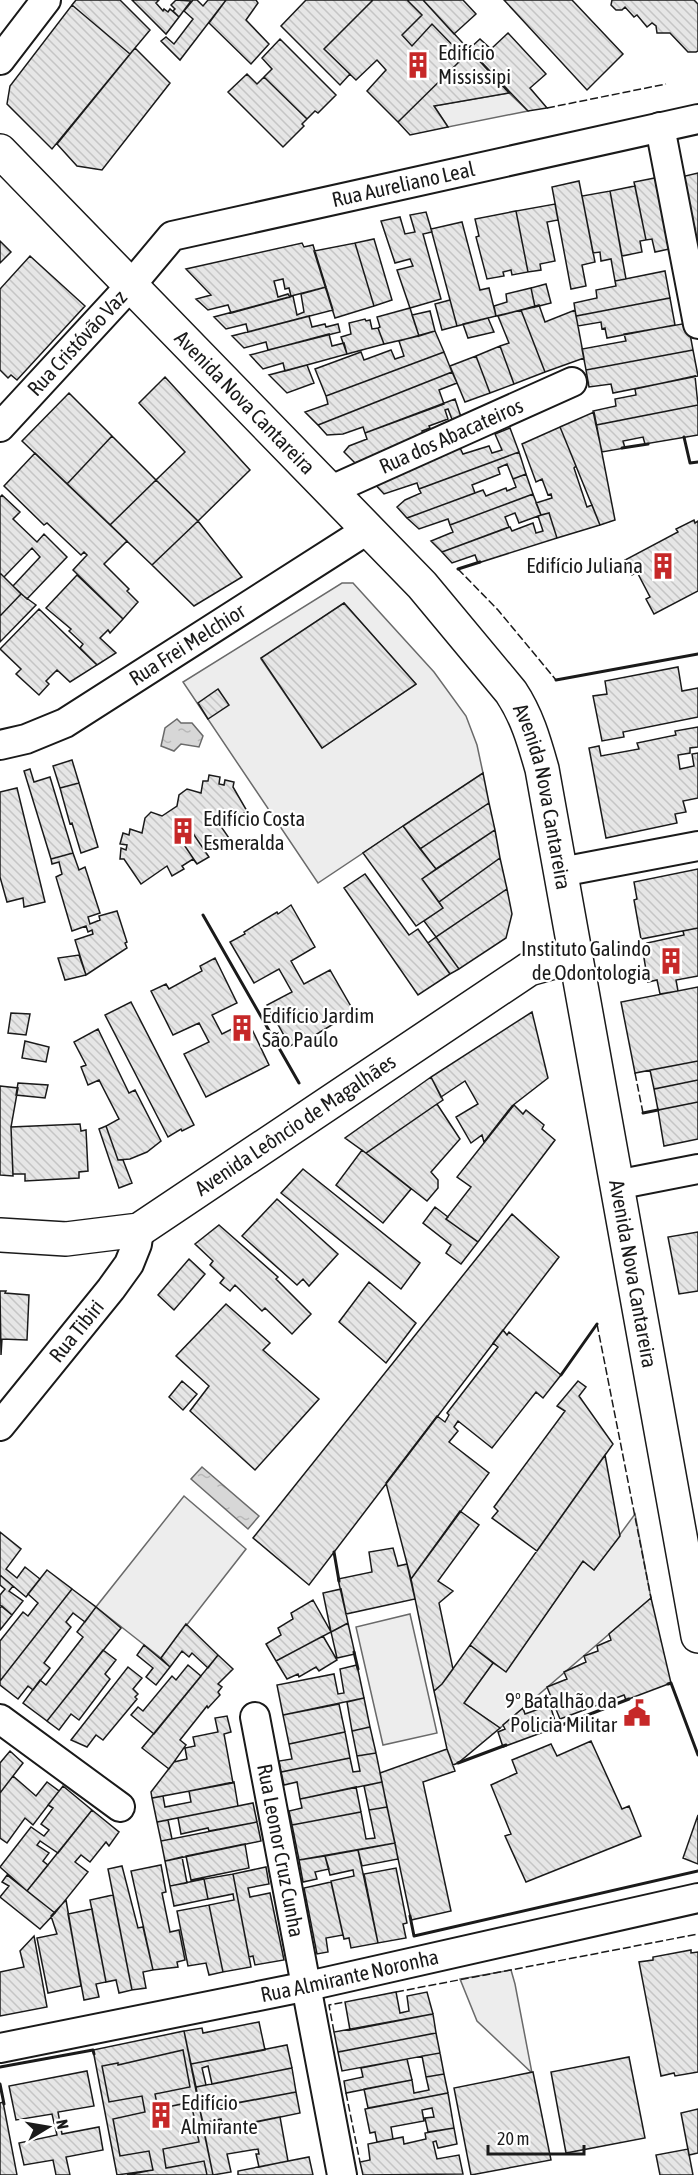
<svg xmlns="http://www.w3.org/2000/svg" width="698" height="2175" font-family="'Asap Condensed',sans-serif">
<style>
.built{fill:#ededed;stroke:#6a6a6a;stroke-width:1.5;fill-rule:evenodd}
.water{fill:url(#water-ripples);stroke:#6a6a6a;stroke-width:1.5}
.building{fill:url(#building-back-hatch);stroke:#1a1a1a;stroke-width:1.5}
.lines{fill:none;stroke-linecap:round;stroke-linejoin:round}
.street-casing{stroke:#1a1a1a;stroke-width:32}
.secondary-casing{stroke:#1a1a1a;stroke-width:36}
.street{stroke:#fff;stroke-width:28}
.secondary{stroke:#fff;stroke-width:33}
.fence{stroke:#1a1a1a;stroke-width:1.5;stroke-dasharray:8 3;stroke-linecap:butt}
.wall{stroke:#1a1a1a;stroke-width:3}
.labels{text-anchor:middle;stroke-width:4.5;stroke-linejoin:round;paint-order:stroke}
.poi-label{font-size:21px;fill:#1a1a1a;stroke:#fff;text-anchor:start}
.street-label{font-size:21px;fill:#1a1a1a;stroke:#fff}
</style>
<defs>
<pattern id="water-ripples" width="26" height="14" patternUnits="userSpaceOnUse" patternTransform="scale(1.5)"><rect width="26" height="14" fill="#d7d7d7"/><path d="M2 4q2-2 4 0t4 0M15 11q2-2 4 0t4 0" fill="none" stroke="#b8b8b8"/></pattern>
<pattern id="building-back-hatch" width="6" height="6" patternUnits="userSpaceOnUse" patternTransform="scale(1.5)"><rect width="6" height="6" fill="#e6e6e6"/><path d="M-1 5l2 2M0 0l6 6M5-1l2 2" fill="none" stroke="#c5c5c5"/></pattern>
</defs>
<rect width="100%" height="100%" fill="#fff"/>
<path class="built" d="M509,93L528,111L448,127L434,106Z
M342,583H353L434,672L466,716L477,745L483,773L318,883L183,682ZM344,603L416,684L322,748L261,659Z
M184,1496L246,1549L161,1658L96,1607Z
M635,1514L651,1598L500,1728L464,1703L493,1663L506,1671L583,1561L594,1570Z
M410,1614L437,1733L383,1745L356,1627Z
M511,1970L515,1984L532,2073L477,2021L460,1979Z"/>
<path class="water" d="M177,719L181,723H192L203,736L199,747L181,744L174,751L161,746L165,728Z
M202,1467L259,1516L248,1529L191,1479Z"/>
<path class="building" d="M76,0H120L150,30L130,54L72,5Z
M132,0H159L156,3L163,11L164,9L168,12L170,9L179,17L166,34Z
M176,0L191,1L179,17L173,11L175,9L171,5Z
M193,0H197L203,6L208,0H226L180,60L161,41L166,37L174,44L193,19L184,11Z
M226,0H256L258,3L246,20L269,44L251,64L209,23Z
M306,0H373L324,49L350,74L340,85L281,26Z
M373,0H407L422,15L402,35L412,46L432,24L464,57L398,122L367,91L386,70L377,60L356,80L324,49Z
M407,0H423L509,93L434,106L448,127L410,135L398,122L464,57L432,24L412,46L402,35L422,15Z
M423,0H463L476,14L454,34Z
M504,0H572L623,54L587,90Z
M694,0L698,4V51L696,52H688L670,33H657L656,26L652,23L647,27L637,15L634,17L625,7L622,10H616L611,5L612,0Z
M72,5L130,54L52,149L7,104L10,86Z
M508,33L546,74L530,88L547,108L528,111L469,49L480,39L491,49Z
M280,39L336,95L318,113L315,111L307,119L264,77L272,69L262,58Z
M135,48L170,83L102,170L77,166L57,144Z
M247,74L257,84L264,77L307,119L302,124L304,126L283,147L228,92Z
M698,173V264L681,177Z
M660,177L674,248L655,252L652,239L646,240L634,182Z
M579,181L595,262L582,265L586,286L571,289L552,187Z
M635,186L646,240L640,241L642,252L622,256L610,191Z
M610,191L626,279L615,281L611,259L601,261L600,252L593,253L582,196Z
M555,204L558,220L547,222L555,261L540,264L541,270L528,272L516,211Z
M516,211L528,272L512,275L511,270L503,272L504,276L487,279L476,237L479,236L475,219Z
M426,212L432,232L423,234L441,299L410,308L397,270L413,266L410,259L395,263L381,221L400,217L405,234L415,232L410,215Z
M462,222L480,290L489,288L496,316L457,326L431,229Z
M374,239L392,300L374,306L355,243Z
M0,241L11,252L0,263Z
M302,243L304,247L313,245L326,287L291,296L289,288L285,289L283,279L274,281L278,297L288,294L290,297L231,313L228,305L208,310L196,299L211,295L186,269Z
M355,243L374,306L335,318L314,251Z
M30,256L85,306L17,380L11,375L8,378L0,370V289Z
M665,271L670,298L576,316L574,303L597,298L596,290L616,286L615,281Z
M546,284L551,303L535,307L531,288Z
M326,287L333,310L248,332L246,324L226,329L214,317L293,296L297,315L304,312L301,294Z
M531,288L535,307L496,316L494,306L507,302L506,294Z
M670,298L675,325L607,338L605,328L602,329L601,322L578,326L576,316Z
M450,300L457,326L442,330L435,304Z
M539,305L545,322L575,310L584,358L545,372L521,310Z
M410,308L419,336L384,344L378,328L380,327L377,317Z
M521,310L545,372L514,384L500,346L509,343L498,316Z
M430,311L435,331L419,336L412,315Z
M309,316L312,327L325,324L326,327L338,324L340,332L268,350L266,342L244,348L232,336Z
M488,318L494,332L468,338L463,324Z
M365,319L366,321L370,320L372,329L378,328L384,344L347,354L341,337L351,334L349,323Z
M688,323L693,350L586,370L582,349L626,341L624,334Z
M435,331L444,352L326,396L315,369L361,352L364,360L391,350L395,359L404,356L399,341Z
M329,334L332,346L344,343L347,354L285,371L283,363L263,369L250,355Z
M500,346L514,384L490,393L476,356Z
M693,350L698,376L613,393L611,384L589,387L586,370Z
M444,352L452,372L318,425L305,412L328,404L326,396Z
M476,356L490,393L465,402L450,366Z
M307,365L314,383L287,393L269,375Z
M452,372L457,383L439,390L444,404L365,433L363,427L343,434L327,435L318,425Z
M695,376L698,405L596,425L593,411L616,406L615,399L636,395L635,389Z
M165,377L250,470L198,521L156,480L185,452L139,403Z
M69,393L112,436L67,484L22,441Z
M455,399L461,417L455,427L448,409L445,410L448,419L429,426L430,428L422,431L424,438L355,463L344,452L349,446L367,439L365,433Z
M698,405V435L645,444L643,437L623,441L625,448L602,452L596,425Z
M594,412L615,520L600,525L560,427Z
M560,427L576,466L574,468L587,507L592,505L600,525L557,538L549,513L541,515L536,503L552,498L551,494L548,495L542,479L536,482L522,444Z
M510,428L519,452L419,489L417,483L384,494L372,481L460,448L463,454L489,446L492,453L502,450L495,434Z
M112,436L156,480L110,525L67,484Z
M519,452L526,474L513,479L507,464L498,468L500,474L472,485L475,493L407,518L397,507L405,500L421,493L419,489Z
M35,453L127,541L104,564L129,589L127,591L138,602L123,619L73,570L87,555L84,552L81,555L47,523L44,525L4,486Z
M526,474L533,494L450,525L448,519L419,529L407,518L483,490L486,496L506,488L507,491L516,487L513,479Z
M156,480L198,521L152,565L110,525Z
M533,494L541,515L519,523L515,513L505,517L509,527L442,552L431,541L453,532L450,525Z
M2,495L20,512L13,519L37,542L44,534L67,557L27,599L13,586L40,557L32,548L4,577L0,573V497Z
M549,513L557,538L478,563L475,555L452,563L442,552L510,527L512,531L533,523L536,533L543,531L538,516Z
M694,520L695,523L698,521V591L654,614L646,599L650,597L637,572L632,575L625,560L678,532L676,529Z
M198,521L242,577L194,606L152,565Z
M0,573L21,594L0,616Z
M77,575L123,619L110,633L108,630L100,638L116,653L97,665L80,648L83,644L69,631L71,629L46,608Z
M21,594L36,605L0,642V616Z
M344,603L416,684L322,748L261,658Z
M39,609L97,665L70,682L57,670L46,681L49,684L39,695L16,674L21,669L0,649Z
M678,667L682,691L698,688V717L623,732L624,737L602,741L593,696L607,694L605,681Z
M218,689L229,705L208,719L198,703Z
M698,727V747L690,748V753L678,755L680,769L694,766L692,754L698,753V798L683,801L686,812L675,814L677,823L606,838L589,748L599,746L601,756L639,749L637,743L676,735L675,731Z
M72,760L79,783L60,788L53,766Z
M30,769L34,782L50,777L73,853L51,859L24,771Z
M483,773L489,803L420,849L403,826Z
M209,775L220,777L219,784L224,785L225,780L234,782L233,787L247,811L222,828L229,838L218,845L216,842L204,850L209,857L197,864L193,859L182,866L184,869L172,876L167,866L141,884L124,859H120L121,848L126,850L127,845L120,844L123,833L129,835L130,829L142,833L145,818L151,812L162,816L177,806L179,795L187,789L201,793L203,781H208Z
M79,783L98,847L81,853L72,823L70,824L60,788Z
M17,788L45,902L24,907L23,898L7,902L0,877V792Z
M489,803L495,830L436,869L420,849Z
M186,823L209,857L197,864L174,830Z
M403,826L436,869L422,879L443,908L416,926L363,853Z
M495,830L500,858L439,902L422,879Z
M73,853L79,870L85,867L100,913L88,917L90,924L100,920L99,916L117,911L127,942L125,943L127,948L86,975L75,940L93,934L92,930L88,932L86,926L72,931L56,877L62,874L59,862L52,864L51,859Z
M500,858L507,889L436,937L424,921L443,908L439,902Z
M698,869V928L641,939L634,900L637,899L634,882Z
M365,874L409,935L418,929L450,974L418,995L344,888Z
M507,889L512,914L506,938L459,969L436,937Z
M291,905L315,947L291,961L304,984L330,970L353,1010L339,1018L340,1020L307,1040L305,1038L290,1046L267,1005L292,992L279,969L254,983L230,942L245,934L244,932L277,912L278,914Z
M698,928V976L676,980L678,991L660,994L657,980L648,982L642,946L648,945L647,943L684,935L683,931Z
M436,937L459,969L450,974L428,943Z
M79,955L86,975L65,980L58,958Z
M215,958L237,1003L212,1015L222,1034L248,1021L269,1065L206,1097L184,1054L209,1042L199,1023L173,1035L151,991L166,984L169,989L202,971L200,966Z
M698,987V1061L635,1073L621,1002Z
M131,1002L194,1125L182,1131L181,1129L168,1137L105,1015Z
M532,1012L548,1078L512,1106L484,1142L482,1135L471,1143L456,1117L478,1104L465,1081L441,1097L431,1077Z
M11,1013L30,1014L26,1035L8,1033Z
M98,1029L129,1093L135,1090L161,1141L147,1152L130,1159L118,1160L106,1126L119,1119L99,1080L88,1085L81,1067L86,1065L74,1042Z
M25,1041L49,1047L46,1062L22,1058Z
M698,1061V1080L654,1089L650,1070Z
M431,1077L443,1100L437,1104L366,1153L345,1138Z
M698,1080V1102L658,1110L654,1089Z
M18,1083L48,1085L45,1098L16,1095Z
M0,1086L18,1088L11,1127L13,1176L0,1175Z
M698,1102V1139L664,1146L658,1110Z
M437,1104L460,1139L431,1172L438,1180V1188L427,1201L366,1153Z
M514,1105L523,1114L526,1110L544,1125L542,1129L555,1140L478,1242L446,1219L471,1187L457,1177Z
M80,1124L81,1131L86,1130L88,1171L79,1172V1178L25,1181V1174H13L11,1127Z
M106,1126L118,1160H123L132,1183L119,1188L99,1129Z
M362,1150L411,1189L383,1223L336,1185Z
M303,1169L420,1263L401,1289L281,1193Z
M277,1199L338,1254L309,1286L303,1279L297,1285L242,1236Z
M435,1207L448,1217L446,1219L478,1242L461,1264L446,1253L451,1245L423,1223Z
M512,1214L559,1257L309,1585L253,1538Z
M219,1225L278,1277L276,1279L311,1314L292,1334L265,1308L262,1311L235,1285L230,1291L220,1283L224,1278L210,1265L213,1261L195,1244Z
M698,1232V1291L679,1294L668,1237Z
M189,1259L205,1274L174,1310L158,1295Z
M369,1282L416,1323L386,1363L339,1322Z
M0,1291H6L5,1293L29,1295L27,1340L2,1339L1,1355Z
M226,1304L270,1343L263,1350L319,1399L255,1470L190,1411L209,1386L176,1356Z
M503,1330L507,1335L509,1332L561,1375L543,1398L536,1392L492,1448L458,1421L454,1427L458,1431L449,1442L489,1473L411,1579L386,1483L437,1416L445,1422L449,1415L447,1413L498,1347L493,1343Z
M182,1381L197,1394L183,1410L169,1397Z
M578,1381L586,1387L579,1396L613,1444L537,1551L492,1518L498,1511L494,1507L565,1411L557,1406Z
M605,1455L620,1536L594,1570L583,1561L506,1672L470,1645Z
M460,1511L479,1525L438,1581L453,1591L439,1603L453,1669L442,1684L434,1691L411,1579Z
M0,1532L21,1549L6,1569L17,1578L25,1567L40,1579L26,1597L0,1575Z
M393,1548L398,1566L407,1564L415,1599L346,1614L338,1579L372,1572L369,1552Z
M47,1570L72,1589L0,1681V1641L23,1612L28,1616L38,1603L28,1594Z
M0,1575L13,1586L9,1591L23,1601L12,1615L0,1605V1595L5,1589L0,1585Z
M72,1589L96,1607L85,1622L73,1613L66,1622L71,1627L44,1663L50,1668L33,1690L28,1686L18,1699L0,1685V1681Z
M341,1589L348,1623L331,1632L323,1593Z
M651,1598L671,1683L626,1700L624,1695L560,1719L547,1687L567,1679L564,1672L586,1662L584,1656L598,1651L597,1646L611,1640L609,1634Z
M313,1600L331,1632L276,1661L266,1644L281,1635L278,1628L293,1619L291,1613Z
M2,1606L12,1615L0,1630V1608Z
M96,1607L121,1628L47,1721L23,1703L40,1680L46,1685L83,1637L77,1632Z
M348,1623L355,1654L337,1658L331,1632Z
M186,1624L218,1655L208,1668L192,1653L189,1657L182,1651L170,1667L161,1658Z
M323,1636L337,1660L319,1671L316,1667L299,1677L298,1674L287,1679L276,1661Z
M144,1645L170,1667L156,1685L146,1677L153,1668L137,1655Z
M470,1645L493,1663L464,1703L500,1728L458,1763L453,1765L447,1749L434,1691L442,1684Z
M103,1650L116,1660L105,1674L110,1679L79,1720L71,1714L59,1730L47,1721Z
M218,1655L233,1669L218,1684L222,1687L218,1692L220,1695L208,1708L207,1706L180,1740L186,1745L169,1769L142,1748Z
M188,1665L201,1676L154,1734L131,1715L138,1707L143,1711L172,1676L176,1680Z
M357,1665L364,1698L283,1715L277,1685L334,1674L338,1694L344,1693L340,1669Z
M128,1667L142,1678L133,1689L138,1694L135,1697L137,1699L103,1740L96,1735L87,1747L71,1740Z
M364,1698L370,1727L352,1731L347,1702Z
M339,1704L345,1732L289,1744L283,1715Z
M550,1705L557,1727L503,1747L498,1732L505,1729L503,1725L523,1708L525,1714Z
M227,1716L231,1732L224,1734L233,1783L152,1798L151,1792L174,1762L187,1759L185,1748L195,1746L193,1737L218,1732L215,1718Z
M370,1727L376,1753L357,1756L352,1731Z
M345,1732L350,1758L281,1772L279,1761L292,1759L289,1744Z
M591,1741L622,1809L629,1806L641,1836L526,1882L505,1836L511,1834L491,1785L517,1773L512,1760L551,1744L557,1756Z
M447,1749L455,1771L423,1782L451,1911L411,1920L380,1773Z
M10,1751L23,1763L0,1793V1763Z
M376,1753L382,1782L300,1799L297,1782L284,1785L281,1772L350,1758L353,1772L360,1771L357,1756Z
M13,1776L36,1796L47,1782L59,1791L33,1825L25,1818L7,1843L0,1838V1793Z
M234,1782L238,1806L157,1822L152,1798L163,1796L165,1807L191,1802L189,1791Z
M382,1782L387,1807L369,1810L364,1786Z
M63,1786L92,1810L58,1853L40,1841L37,1845L49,1853L43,1861L48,1865L27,1891L0,1867L31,1827L44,1836L49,1830L41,1824L53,1808L48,1805Z
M356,1787L361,1812L292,1825L289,1811L302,1808L300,1799Z
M253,1803L257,1822L209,1831L208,1828L181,1834L178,1818Z
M387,1807L395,1843L299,1860L292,1825L361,1812L366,1839L375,1838L369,1810Z
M92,1810L119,1832L109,1846L106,1842L90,1862L81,1855L75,1862L88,1872L55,1913L27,1891Z
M698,1815V1864L683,1858Z
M168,1820L172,1839L161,1841L157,1822Z
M257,1822L261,1841L165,1861L161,1841Z
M395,1843L398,1859L362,1866L358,1850Z
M245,1844L249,1868L191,1880L186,1856Z
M358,1850L378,1943L351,1948L349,1938L344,1939L331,1881L354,1876L353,1870L330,1875L325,1856Z
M325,1856L329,1869L315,1872L317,1879L303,1882L299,1860Z
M182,1857L187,1883L170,1886L165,1861Z
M161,1865L166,1892L162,1893L170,1932L179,1930L185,1960L177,1962L178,1967L153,1970L131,1871Z
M122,1866L138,1928L143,1927L153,1970L143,1972L146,1988L132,1990L108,1869Z
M266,1867L269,1884L248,1888L250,1897L270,1893L284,1960L255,1965L253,1956L249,1957L233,1874Z
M396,1868L407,1923L403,1924L406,1938L378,1943L364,1874Z
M233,1874L251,1967L223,1972L209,1905L234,1900L233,1894L208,1899L204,1879Z
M7,1875L55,1913L40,1929L0,1897L9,1886L2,1882Z
M204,1879L208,1899L174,1906L170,1886Z
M331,1882L343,1935L326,1938L328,1952L317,1954L304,1888Z
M113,1895L132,1990L119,1993L116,1980L106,1982L90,1900Z
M66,1900L81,1986L48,1993L37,1938L57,1934L51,1916Z
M209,1905L223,1972L209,1975L206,1963L188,1966L177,1911Z
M92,1909L106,1982L96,1984L99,1997L84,2000L68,1914Z
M34,1936L47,2007L0,2016V1972L24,1967L20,1951Z
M691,1950V1953L698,1952V2072L675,2076L674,2073L661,2076L639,1962L653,1960V1957Z
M396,1992L400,2013L409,2011L407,1996L427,1992L433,2014L350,2030L345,2002Z
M433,2014L436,2033L338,2052L334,2032Z
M259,2022L265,2050L191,2064L184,2031L202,2028L203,2033Z
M184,2031L213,2175H207L204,2161L166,2168L163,2149L199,2142L191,2102L158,2109L155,2094L190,2087L183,2050L118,2065V2063L102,2066L109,2102L142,2096L145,2112L113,2119L120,2156L149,2151L153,2170L117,2175L93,2050Z
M436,2033L440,2053L342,2071L338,2052Z
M287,2045L292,2068L212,2084L208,2066L202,2068L206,2085L196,2087L191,2064Z
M183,2050L190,2087L155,2094L158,2109L191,2102L199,2142L163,2149L166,2168L204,2161L207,2175H127L153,2170L149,2151L120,2156L113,2119L145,2112L142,2096L109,2102L102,2066L118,2063V2065Z
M440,2053L444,2074L426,2077L422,2056Z
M629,2057L645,2138L566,2153L551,2072Z
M407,2059L412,2080L346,2093L344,2081L363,2077L361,2068Z
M292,2068L296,2092L214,2107L211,2095L198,2098L196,2087Z
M87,2071L94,2106L58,2112L62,2134L99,2127L103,2150L66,2157L70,2175H56L53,2160L24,2165L19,2143L57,2135L52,2114L16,2120L9,2086Z
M533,2072L551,2160L471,2175L454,2088Z
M444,2074L448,2093L368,2108L364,2089L412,2080L414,2093L429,2090L426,2077Z
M296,2092L300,2113L223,2129L221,2119L203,2123L200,2110Z
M448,2093L454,2128L428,2132L425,2118L434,2117L432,2108L422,2110L424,2121L391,2127L393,2139L377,2142L375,2132L370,2133L365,2109Z
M3,2102L17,2175H0V2103Z
M698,2109V2153L689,2155L681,2113Z
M280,2117L288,2161L259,2167L256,2154H259L258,2149L227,2154L231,2172L213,2175L204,2132Z
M454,2128L457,2144L438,2148L436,2141L433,2142L437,2159L459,2155L463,2174L363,2175L360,2162L370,2160L368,2144L403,2137L404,2144L426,2139L425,2133Z
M688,2149L693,2175H660L656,2155Z
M309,2157L313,2175H238V2171Z"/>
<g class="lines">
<defs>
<g id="street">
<path d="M0,60L46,0"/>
<path d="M660,127L698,324"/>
<path id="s1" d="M0,427L131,285L172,236L698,119"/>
<path id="s2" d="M329,491L572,382"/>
<path id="s3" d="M0,745L26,739L65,723L367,530"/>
<path d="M561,872L698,846"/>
<path d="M616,1185L698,1169"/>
<path id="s4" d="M0,1426L111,1289L129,1264L137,1244L139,1230"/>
<path id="s5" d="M255,1717L342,2175"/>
<path d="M0,1719L120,1807"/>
<path id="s6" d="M0,2048L308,1986L698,1898"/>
</g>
<g id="secondary">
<path id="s7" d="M0,151L422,585L511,692C527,716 534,741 542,769L698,1636"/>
<path id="s8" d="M0,1235L66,1239L139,1230L529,969L575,956"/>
</g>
</defs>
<use href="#street" class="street-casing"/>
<use href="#secondary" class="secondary-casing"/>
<use href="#street" class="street"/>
<use href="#secondary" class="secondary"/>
<path class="fence" d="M547,108L666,84
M458,569L498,610L556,680
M635,1073L643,1113
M597,1324L651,1598
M396,1992L698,1934
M334,2032L329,2005L345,2002
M0,2067L93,2050
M346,2093L360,2162"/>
<path class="wall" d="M684,437L690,463L698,462
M622,448L648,444
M458,569L480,562
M556,680L698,654
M203,915L299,1083
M643,1113L658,1110
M561,1375L597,1324
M334,1552L339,1581
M354,1652L358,1669
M668,1684L671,1683L698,1755
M554,1728L629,1699
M458,1763L506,1745
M410,1916L414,1936L698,1871
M0,2067L93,2050L94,2054
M0,2084L4,2104"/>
</g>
<defs>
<symbol id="building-bare" viewBox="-9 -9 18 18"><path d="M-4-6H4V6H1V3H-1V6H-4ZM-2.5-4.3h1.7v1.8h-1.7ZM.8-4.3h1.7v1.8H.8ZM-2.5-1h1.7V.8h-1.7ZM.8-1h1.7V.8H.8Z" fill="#c62828" stroke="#fff" stroke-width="2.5" paint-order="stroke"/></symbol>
<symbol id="civic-bare" viewBox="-9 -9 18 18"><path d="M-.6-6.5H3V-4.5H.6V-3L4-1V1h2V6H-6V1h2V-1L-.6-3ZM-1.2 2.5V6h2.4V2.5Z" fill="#c62828" stroke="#fff" stroke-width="2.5" paint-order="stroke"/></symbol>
</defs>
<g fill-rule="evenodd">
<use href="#building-bare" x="399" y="46" width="38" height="38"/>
<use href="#building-bare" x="644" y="547" width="38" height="38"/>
<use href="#building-bare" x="164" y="812" width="38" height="38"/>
<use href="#building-bare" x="652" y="942" width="38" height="38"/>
<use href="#building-bare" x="223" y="1009" width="38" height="38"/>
<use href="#civic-bare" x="618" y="1694" width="38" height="38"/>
<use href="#building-bare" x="142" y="2096" width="38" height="38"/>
</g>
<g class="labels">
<g class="poi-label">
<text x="438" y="60">Edifício<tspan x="438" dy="24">Mississipi</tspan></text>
<text x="643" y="573" text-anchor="end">Edifício Juliana</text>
<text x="203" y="826">Edifício Costa<tspan x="203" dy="24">Esmeralda</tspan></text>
<text x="651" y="956" text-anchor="end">Instituto Galindo<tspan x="651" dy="24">de Odontologia</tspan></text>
<text x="262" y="1023">Edifício Jardim<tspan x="262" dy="24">São Paulo</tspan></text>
<text x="617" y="1708" text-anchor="end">9º Batalhão da<tspan x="617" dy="24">Policia Militar</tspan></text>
<text x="181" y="2110">Edifício<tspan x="181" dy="24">Almirante</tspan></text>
</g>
<g class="street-label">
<text dy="7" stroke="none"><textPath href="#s1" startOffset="494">Rua Aureliano Leal</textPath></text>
<text dy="7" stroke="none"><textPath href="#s1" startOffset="114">Rua Cristóvão Vaz</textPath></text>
<text dy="7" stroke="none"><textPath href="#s7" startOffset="351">Avenida Nova Cantareira</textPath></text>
<text dy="7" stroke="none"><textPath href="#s2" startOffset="134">Rua dos Abacateiros</textPath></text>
<text dy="7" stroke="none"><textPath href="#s3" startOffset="214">Rua Frei Melchior</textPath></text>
<text dy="7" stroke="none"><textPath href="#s7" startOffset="855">Avenida Nova Cantareira</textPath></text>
<text dy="7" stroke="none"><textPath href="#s8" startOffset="328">Avenida Leôncio de Magalhães</textPath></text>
<text dy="7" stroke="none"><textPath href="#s7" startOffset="1341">Avenida Nova Cantareira</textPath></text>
<text dy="7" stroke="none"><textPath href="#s4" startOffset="122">Rua Tibiri</textPath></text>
<text dy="7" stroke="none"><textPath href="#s5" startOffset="136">Rua Leonor Cruz Cunha</textPath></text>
<text dy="7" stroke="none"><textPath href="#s6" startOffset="357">Rua Almirante Noronha</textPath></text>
</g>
</g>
<g transform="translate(48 2127) rotate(79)" stroke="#ffffff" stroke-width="4.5" paint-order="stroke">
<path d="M0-4.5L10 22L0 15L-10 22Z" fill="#1a1a1a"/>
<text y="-9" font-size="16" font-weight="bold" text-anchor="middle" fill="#1a1a1a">N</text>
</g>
<path d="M488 2145v9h96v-9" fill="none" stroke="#1a1a1a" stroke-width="3"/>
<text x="497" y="2145" font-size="18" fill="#1a1a1a" stroke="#ffffff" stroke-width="4.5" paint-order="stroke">20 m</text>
</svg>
